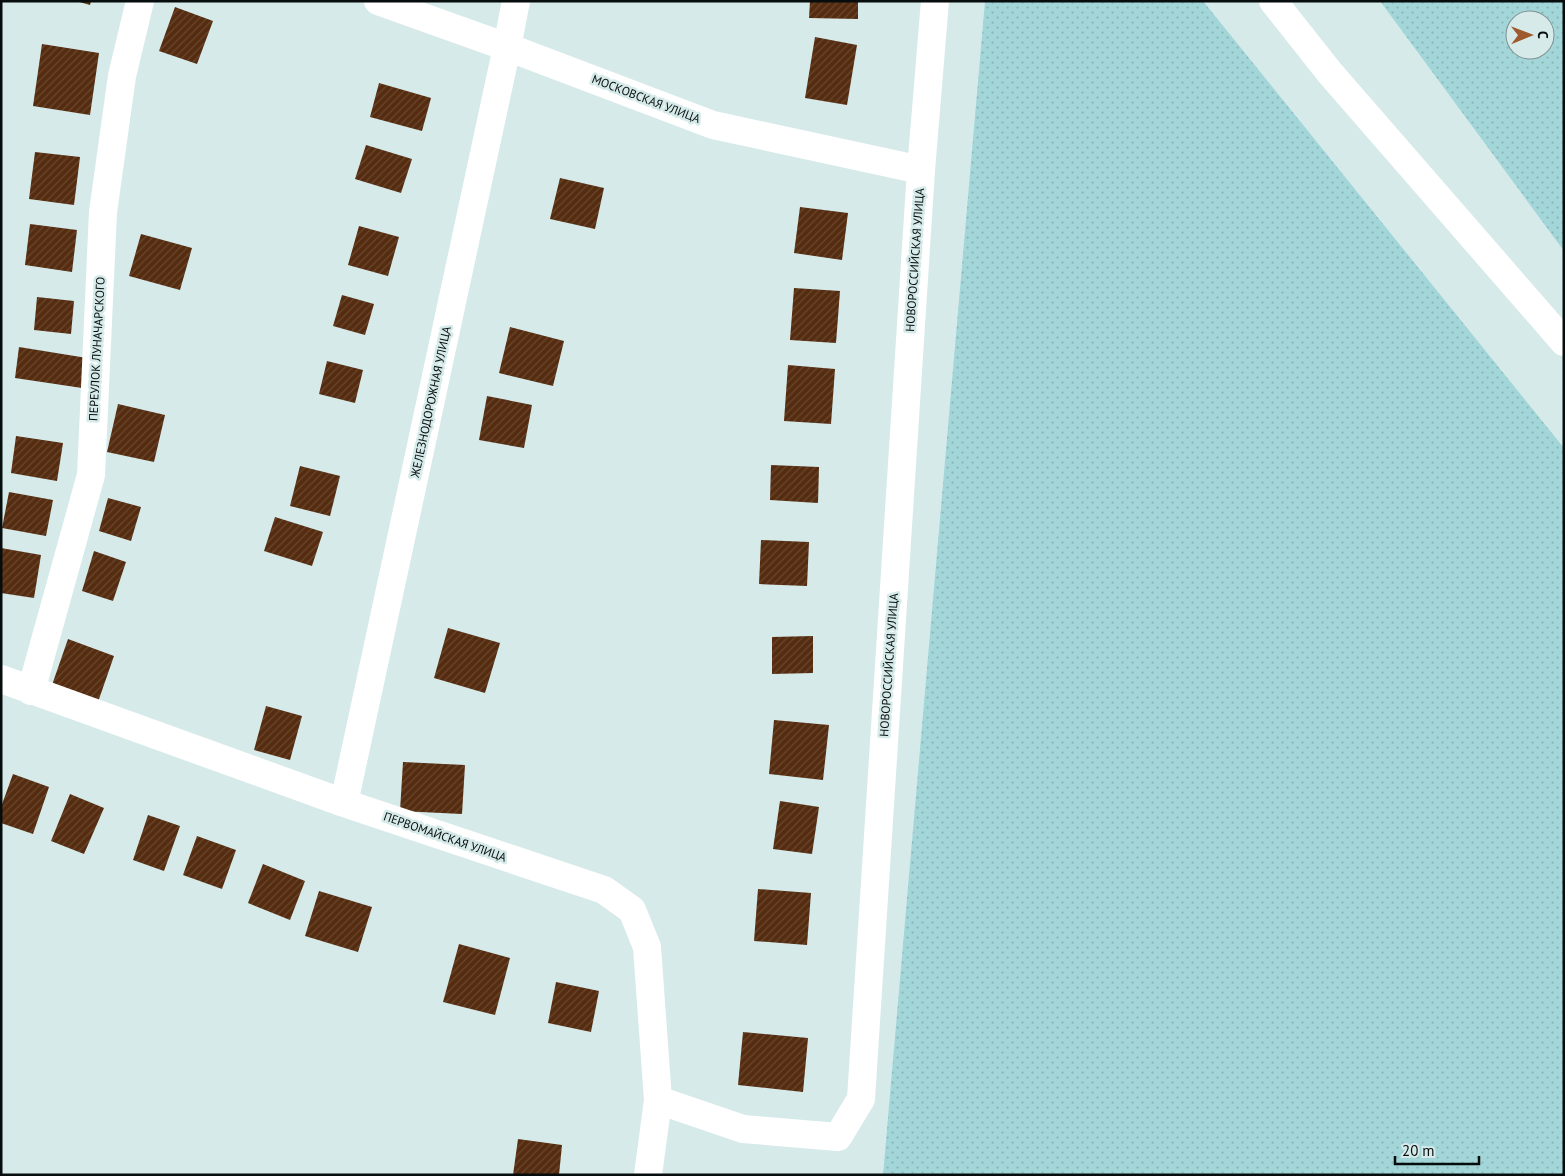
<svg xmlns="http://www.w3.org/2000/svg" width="1565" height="1176" font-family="'PT Sans',sans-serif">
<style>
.grass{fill:url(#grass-dots);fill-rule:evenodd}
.building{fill:url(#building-hatch)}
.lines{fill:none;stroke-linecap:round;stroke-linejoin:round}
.minor{stroke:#fff;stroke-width:28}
.labels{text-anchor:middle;stroke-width:5;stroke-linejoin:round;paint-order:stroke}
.street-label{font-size:12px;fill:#070d0d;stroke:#d6eaea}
</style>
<defs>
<pattern id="grass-dots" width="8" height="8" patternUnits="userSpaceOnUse" patternTransform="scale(1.25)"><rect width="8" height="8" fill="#a3d6d8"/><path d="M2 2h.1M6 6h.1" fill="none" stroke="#8bb6b8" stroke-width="1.8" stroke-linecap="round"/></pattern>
<pattern id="building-hatch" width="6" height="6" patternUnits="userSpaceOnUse" patternTransform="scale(1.25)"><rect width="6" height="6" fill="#552c0f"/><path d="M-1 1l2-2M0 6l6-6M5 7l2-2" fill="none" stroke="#684830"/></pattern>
</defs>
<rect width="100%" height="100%" fill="#d6eaea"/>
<path class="grass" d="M985,1H1203L1564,448V1175H883Z
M1380,1H1564V251ZM1515,20H1545V50H1515Z"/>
<path class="building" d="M76,1H91L90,5Z
M810,1H858V19L809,18Z
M175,7L213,21L197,64L159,51Z
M815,37L857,45L847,105L805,98Z
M42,44L99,53L90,115L33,106Z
M379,83L431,98L422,131L370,117Z
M366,145L412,159L401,193L355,179Z
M35,152L80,157L74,205L29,199Z
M560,178L604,188L595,229L550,219Z
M800,207L848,213L842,260L794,253Z
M30,224L77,230L72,272L25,265Z
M359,226L399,237L388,276L348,265Z
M141,234L192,248L180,290L129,276Z
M794,288L840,291L836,343L790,340Z
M342,295L374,304L365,335L333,326Z
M37,297L74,301L71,334L34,330Z
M510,327L564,341L553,386L499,373Z
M19,347L87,358L82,388L15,378Z
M327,361L363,370L355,403L319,394Z
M788,365L835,369L831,424L784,421Z
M487,396L532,405L524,448L479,440Z
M118,404L165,415L154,462L107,452Z
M16,436L63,443L57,481L11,473Z
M771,465L819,467L818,503L770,500Z
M300,466L340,476L330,516L290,506Z
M9,492L53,500L46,536L2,528Z
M108,498L141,507L131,541L99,531Z
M275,517L323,532L312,566L264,551Z
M761,540L809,542L807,586L759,584Z
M1,548L41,555L34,598L1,593Z
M94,551L126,562L113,601L82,591Z
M448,628L500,643L485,693L434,678Z
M813,636V673L772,674V637Z
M68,639L114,656L98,702L52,685Z
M266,706L302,716L290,760L254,750Z
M774,720L829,725L823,780L769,774Z
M403,762L465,765L462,814L400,811Z
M13,774L49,787L33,834L1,823V807Z
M70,794L104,808L84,854L51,841Z
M780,801L819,807L812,854L773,849Z
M148,815L180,826L164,871L133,860Z
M197,836L236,850L222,889L183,875Z
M263,864L305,881L290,920L248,903Z
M758,889L811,893L807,945L754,941Z
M319,891L372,907L358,952L305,936Z
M459,944L510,958L495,1015L443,1002Z
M556,982L599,991L591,1032L548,1023Z
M743,1032L808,1038L803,1092L738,1085Z
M518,1139L562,1145L559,1175H513Z"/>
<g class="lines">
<path class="minor" d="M378,1L507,47L713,125L921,170
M1273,1L1330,73L1564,342
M1,679L344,803L604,890L632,910L647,947L658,1100L648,1175
M31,691L91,475L103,212L122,76L140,1
M344,803L507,47L516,1
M658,1100L743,1129L838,1137L861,1099L921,170L935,1"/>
</g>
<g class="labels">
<g class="street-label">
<text transform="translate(646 99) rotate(21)" y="4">МОСКОВСКАЯ УЛИЦА</text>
<text transform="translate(915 260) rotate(-86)" y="4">НОВОРОССИЙСКАЯ УЛИЦА</text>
<text transform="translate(97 349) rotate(-87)" y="4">ПЕРЕУЛОК ЛУНАЧАРСКОГО</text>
<text transform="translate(431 402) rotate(-78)" y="4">ЖЕЛЕЗНОДОРОЖНАЯ УЛИЦА</text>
<text transform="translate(889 665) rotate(-86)" y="4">НОВОРОССИЙСКАЯ УЛИЦА</text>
<text transform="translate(445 837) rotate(19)" y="4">ПЕРВОМАЙСКАЯ УЛИЦА</text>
</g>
</g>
<rect width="1565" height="1176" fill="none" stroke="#070d0d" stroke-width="5"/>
<g transform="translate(1530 35) rotate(89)"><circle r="24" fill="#d6eaea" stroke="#839292"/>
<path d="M0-4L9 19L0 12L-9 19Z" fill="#9e5a2c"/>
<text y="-8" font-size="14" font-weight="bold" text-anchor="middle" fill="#070d0d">С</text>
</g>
<path d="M1395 1156v8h84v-8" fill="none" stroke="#070d0d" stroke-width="2.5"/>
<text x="1402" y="1156" font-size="15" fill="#070d0d" stroke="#d6eaea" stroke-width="4" paint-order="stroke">20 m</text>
</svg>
